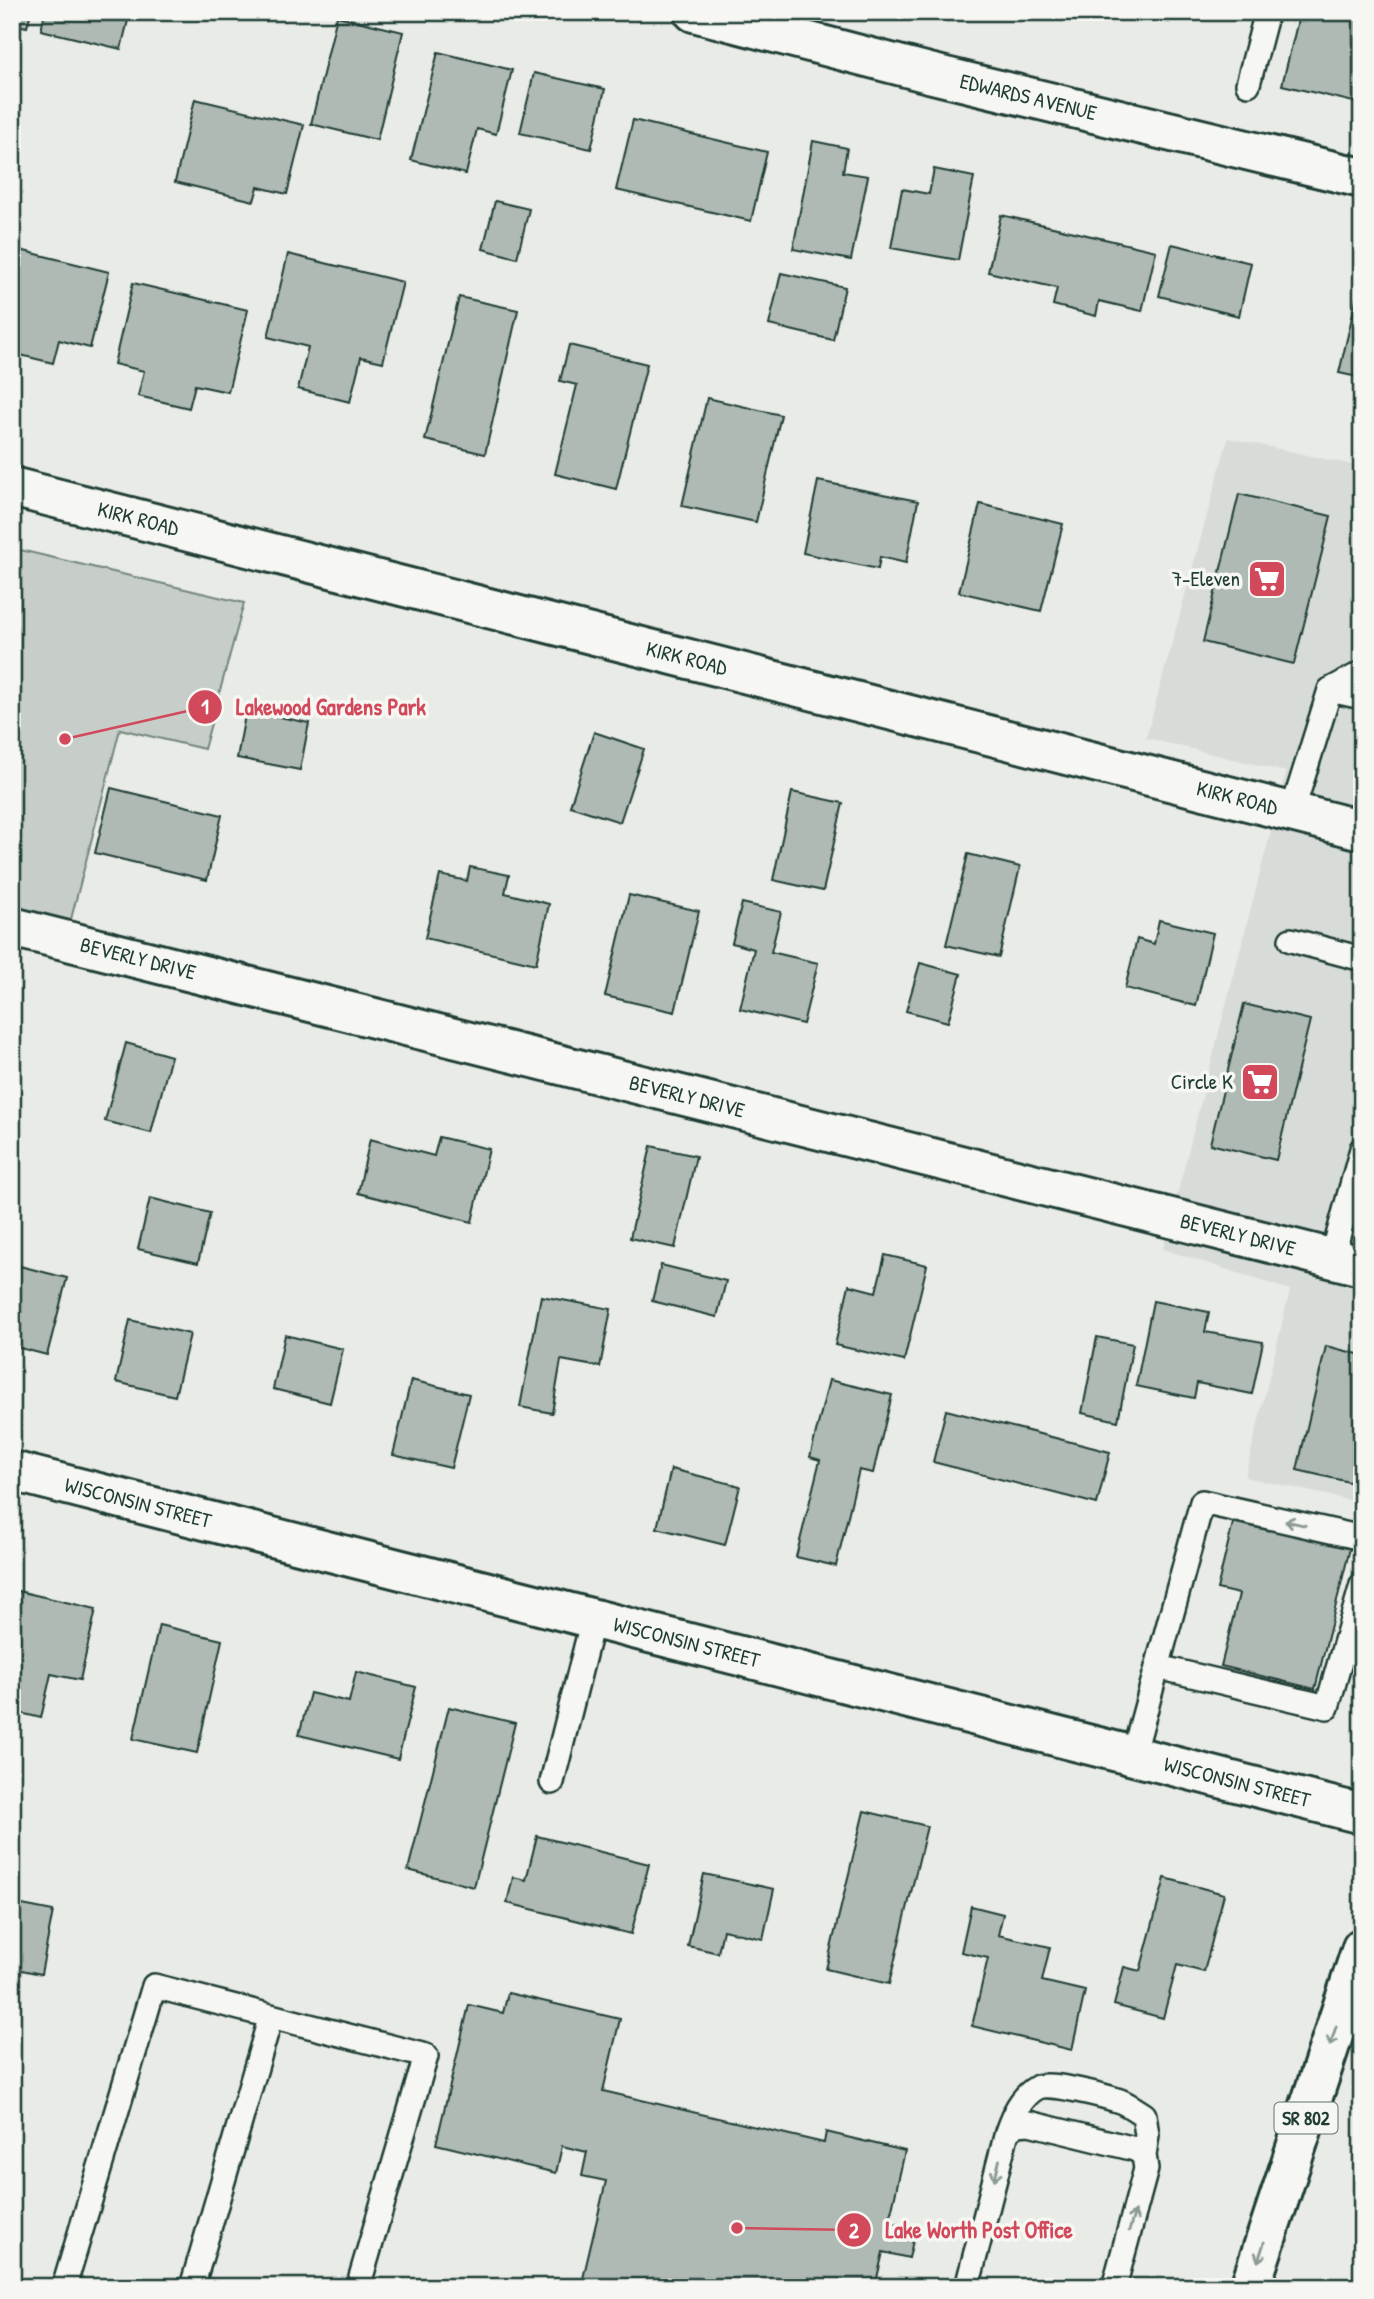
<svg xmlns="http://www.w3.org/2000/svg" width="1374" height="2299" font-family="'Patrick Hand',sans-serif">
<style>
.built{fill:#d8dcd8}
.green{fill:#c7cec9;stroke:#73867e;stroke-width:2}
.building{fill:#b0bab5;stroke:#1f3d34;stroke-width:2}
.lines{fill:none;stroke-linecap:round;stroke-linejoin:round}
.service-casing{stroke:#1f3d34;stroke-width:28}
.minor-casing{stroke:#1f3d34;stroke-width:44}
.tertiary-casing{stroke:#1f3d34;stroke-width:44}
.primary-casing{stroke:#1f3d34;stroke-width:44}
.service{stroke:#f6f6f2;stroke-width:23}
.minor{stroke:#f6f6f2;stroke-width:38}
.tertiary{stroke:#f6f6f2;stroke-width:38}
.primary{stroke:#f6f6f2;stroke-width:38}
.oneway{stroke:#8a9a93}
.labels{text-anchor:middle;stroke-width:7;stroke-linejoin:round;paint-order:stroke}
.shield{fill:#f6f6f2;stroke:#60746d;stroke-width:2}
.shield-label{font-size:19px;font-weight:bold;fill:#1f3d34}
.street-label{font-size:21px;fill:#1f3d34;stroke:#f6f6f2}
.poi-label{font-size:21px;fill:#1f3d34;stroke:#f6f6f2;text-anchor:end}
.leader{fill:none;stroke:#d1495b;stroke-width:2.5}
.callout-dot{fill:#d1495b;stroke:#f6f6f2;stroke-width:2.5}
.mark-label{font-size:21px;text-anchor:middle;font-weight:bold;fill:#fff}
.callout-label{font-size:23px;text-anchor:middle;font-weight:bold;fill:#d1495b;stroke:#f6f6f2;stroke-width:7;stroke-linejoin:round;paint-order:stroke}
</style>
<rect width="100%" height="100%" fill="#e9ebe7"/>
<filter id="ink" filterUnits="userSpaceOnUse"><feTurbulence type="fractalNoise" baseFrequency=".0143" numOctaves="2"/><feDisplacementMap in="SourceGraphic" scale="14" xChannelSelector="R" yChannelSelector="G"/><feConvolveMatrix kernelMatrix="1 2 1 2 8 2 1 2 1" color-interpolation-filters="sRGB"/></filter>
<g filter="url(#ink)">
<path class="built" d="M1228,438L1362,467V1503L1245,1477L1290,1290L1163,1249L1286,772L1146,738Z"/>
<path class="green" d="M12,548L244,603L204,749L120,729L70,923L12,907Z"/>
<path class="building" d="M12,12H31L27,27L12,24Z
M45,12H130L121,49L41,30Z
M1129,12H1172L1169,22Z
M1300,12H1329L1362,20V104L1282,85Z
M337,16L403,32L377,140L311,124Z
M438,52L512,70L496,134L477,129L466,174L411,160Z
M534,73L605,89L591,149L520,133Z
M195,99L304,125L287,194L258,187L254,201L175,182Z
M633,120L767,152L751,221L616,190Z
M813,141L847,148L843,172L868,176L851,260L793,249Z
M934,169L974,177L958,260L891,248L902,189L929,194Z
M495,201L529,209L517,258L483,249Z
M1001,215L1156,251L1142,311L1099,301L1096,316L1053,305L1057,288L988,272Z
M1172,244L1251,263L1239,316L1159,296Z
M12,248L109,272L90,348L59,340L53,363L12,353Z
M288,254L403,282L383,362L361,357L350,402L298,389L308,347L268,337Z
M781,273L845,287L833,340L769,325Z
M133,283L248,310L228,392L195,385L189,408L138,396L144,371L114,364Z
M1360,283L1362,284V378L1339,373Z
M459,297L518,310L485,454L425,440Z
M569,345L647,364L616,489L555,474L577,385L560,381Z
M707,398L781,415L756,522L682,506Z
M818,481L918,501L906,563L880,557L878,569L803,553Z
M1239,494L1331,516L1294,664L1203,642Z
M980,504L1063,524L1041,611L959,592Z
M246,710L309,723L300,770L237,758Z
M594,732L644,749L620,822L570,806Z
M111,788L222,815L207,880L95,853Z
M792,792L843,803L823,891L773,880Z
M968,854L1020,867L999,957L946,945Z
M470,867L509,875L505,893L549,904L536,964L425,938L440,875L467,881Z
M629,895L699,911L675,1012L605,996Z
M742,903L781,912L771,952L818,963L803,1024L740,1009L754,949L732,943Z
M1159,920L1213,933L1196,1006L1125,988L1137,939L1154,944Z
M920,963L961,974L948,1022L906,1011Z
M1244,1004L1310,1020L1276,1160L1210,1144Z
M126,1043L171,1056L151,1133L105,1121Z
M439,1137L489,1149L472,1222L358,1193L370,1139L434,1156Z
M651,1146L696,1156L675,1248L630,1238Z
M150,1198L210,1213L198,1263L138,1249Z
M885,1255L927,1265L904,1361L835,1345L849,1285L876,1292Z
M12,1264L67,1278L47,1355L12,1346Z
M661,1265L726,1281L717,1317L652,1301Z
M541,1296L611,1309L600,1367L561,1360L552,1413L520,1407Z
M1153,1301L1209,1312L1205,1332L1263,1342L1252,1394L1197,1383L1194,1398L1136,1386Z
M130,1320L190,1334L175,1396L116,1382Z
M285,1335L343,1349L330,1403L273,1389Z
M1097,1337L1133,1344L1118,1421L1082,1413Z
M1326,1346L1362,1355V1485L1297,1470Z
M411,1380L469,1394L451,1468L393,1455Z
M829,1380L892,1395L873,1473L859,1470L836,1566L796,1557L820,1460L810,1457Z
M946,1410L1110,1452L1097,1504L933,1462Z
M671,1469L740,1486L725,1545L657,1528Z
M1234,1519L1350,1548L1315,1689L1221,1666L1239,1594L1217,1589Z
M18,1591L96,1609L80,1680L51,1674L41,1718L12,1711V1618Z
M159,1625L222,1640L197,1753L133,1739Z
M356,1672L416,1687L398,1759L299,1735L310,1693L349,1702Z
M449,1707L515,1723L474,1887L408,1870Z
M864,1811L927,1826L889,1984L826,1969Z
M537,1836L649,1864L631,1934L507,1903L513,1877L526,1880Z
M704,1874L774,1889L763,1939L723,1930L718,1953L688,1946Z
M1165,1878L1224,1894L1204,1972L1177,1965L1163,2018L1114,2005L1124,1967L1140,1971Z
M12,1903L53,1911L41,1974L12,1968Z
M971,1906L1003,1914L998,1935L1050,1947L1042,1981L1085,1991L1072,2050L972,2026L988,1958L961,1952Z
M508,1993L620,2019L603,2091L824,2143L826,2132L905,2151L889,2222L916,2228L909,2258L883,2252L875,2287H581L606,2181L582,2176L587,2152L562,2146L556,2173L436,2144L469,2005L503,2013Z"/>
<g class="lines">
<defs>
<path id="service" d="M1248,84L1267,12
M1330,690L1362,697
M1292,812L1330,690L1362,673
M1291,940L1362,959
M1332,1258L1362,1149
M1158,1667L1327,1707L1362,1585
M1133,1756L1202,1502L1362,1538
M552,1782L593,1619
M1007,2132C1013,2115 1021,2096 1038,2087C1051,2082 1105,2096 1120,2101C1128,2104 1136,2110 1144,2115L1147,2135L1144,2155
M64,2287L154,1986L426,2056L358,2287
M192,2287L271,2016
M967,2287L1007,2132L1017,2124L1029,2123L1135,2149L1144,2155L1146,2169L1114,2287"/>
<g id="minor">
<path id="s1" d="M694,12L929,73L1362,178"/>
<path id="s2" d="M12,927L1362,1266"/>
<path id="s3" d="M12,1471L1362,1814"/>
</g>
<g id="tertiary">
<path id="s4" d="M12,487L1362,830"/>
</g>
<path id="primary" d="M1250,2287L1362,1948"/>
</defs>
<use href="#service" class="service-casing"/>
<use href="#minor" class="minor-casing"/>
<use href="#tertiary" class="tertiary-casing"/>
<use href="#primary" class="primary-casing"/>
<use href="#service" class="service"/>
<use href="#minor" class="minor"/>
<use href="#tertiary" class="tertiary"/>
<use href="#primary" class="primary"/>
</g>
<defs><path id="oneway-shaft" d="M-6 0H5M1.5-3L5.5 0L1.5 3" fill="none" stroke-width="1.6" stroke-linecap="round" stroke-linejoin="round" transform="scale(1.75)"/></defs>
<g class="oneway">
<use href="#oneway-shaft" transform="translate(1295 1523) rotate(-167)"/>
<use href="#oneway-shaft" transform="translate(1333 2036) rotate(108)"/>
<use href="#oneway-shaft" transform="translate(997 2170) rotate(104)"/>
<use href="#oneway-shaft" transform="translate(1132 2221) rotate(-74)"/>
<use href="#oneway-shaft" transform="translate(1261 2252) rotate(108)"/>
</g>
</g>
<defs>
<symbol id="supermarket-square" viewBox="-11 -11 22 22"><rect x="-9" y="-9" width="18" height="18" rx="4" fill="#d1495b" stroke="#f6f6f2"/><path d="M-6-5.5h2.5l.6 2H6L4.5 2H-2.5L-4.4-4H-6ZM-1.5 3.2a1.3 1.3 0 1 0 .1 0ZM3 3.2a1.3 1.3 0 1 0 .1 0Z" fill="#fff"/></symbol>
</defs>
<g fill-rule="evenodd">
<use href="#supermarket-square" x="1245" y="557" width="44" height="44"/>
<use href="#supermarket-square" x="1238" y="1060" width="44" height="44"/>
</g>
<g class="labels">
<rect class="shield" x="1274.5" y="2102.5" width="63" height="31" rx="5"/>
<g class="shield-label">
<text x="1306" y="2125">SR 802</text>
</g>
<g class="street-label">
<text dy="7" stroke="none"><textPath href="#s1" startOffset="345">EDWARDS AVENUE</textPath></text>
<text dy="7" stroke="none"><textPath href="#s4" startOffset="130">KIRK ROAD</textPath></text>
<text dy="7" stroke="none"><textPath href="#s4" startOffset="696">KIRK ROAD</textPath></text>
<text dy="7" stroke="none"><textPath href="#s4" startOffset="1264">KIRK ROAD</textPath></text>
<text dy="7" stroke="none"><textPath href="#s2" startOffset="130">BEVERLY DRIVE</textPath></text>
<text dy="7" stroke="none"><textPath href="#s2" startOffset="696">BEVERLY DRIVE</textPath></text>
<text dy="7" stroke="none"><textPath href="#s2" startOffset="1264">BEVERLY DRIVE</textPath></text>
<text dy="7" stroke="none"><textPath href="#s3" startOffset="130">WISCONSIN STREET</textPath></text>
<text dy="7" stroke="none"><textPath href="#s3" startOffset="696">WISCONSIN STREET</textPath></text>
<text dy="7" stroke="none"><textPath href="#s3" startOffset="1264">WISCONSIN STREET</textPath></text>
</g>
<g class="poi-label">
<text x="1240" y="586">7-Eleven</text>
<text x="1233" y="1089">Circle K</text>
</g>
</g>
<path class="leader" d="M65 739L205 707M737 2228L854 2230"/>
<g class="callout-dot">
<circle cx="65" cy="739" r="7"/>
<circle cx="737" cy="2228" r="7"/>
<circle cx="205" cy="707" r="18"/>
<circle cx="854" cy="2230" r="18"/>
</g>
<g class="mark-label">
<text x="205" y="714">1</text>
<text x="854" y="2238">2</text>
</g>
<g class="callout-label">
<text x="331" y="715">Lakewood Gardens Park</text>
<text x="979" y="2238">Lake Worth Post Office</text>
</g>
<rect width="1374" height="2299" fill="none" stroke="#f6f6f2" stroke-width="42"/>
<rect x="21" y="21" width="1332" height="2257" fill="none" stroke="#1f3d34" stroke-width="2.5" filter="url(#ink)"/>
</svg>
